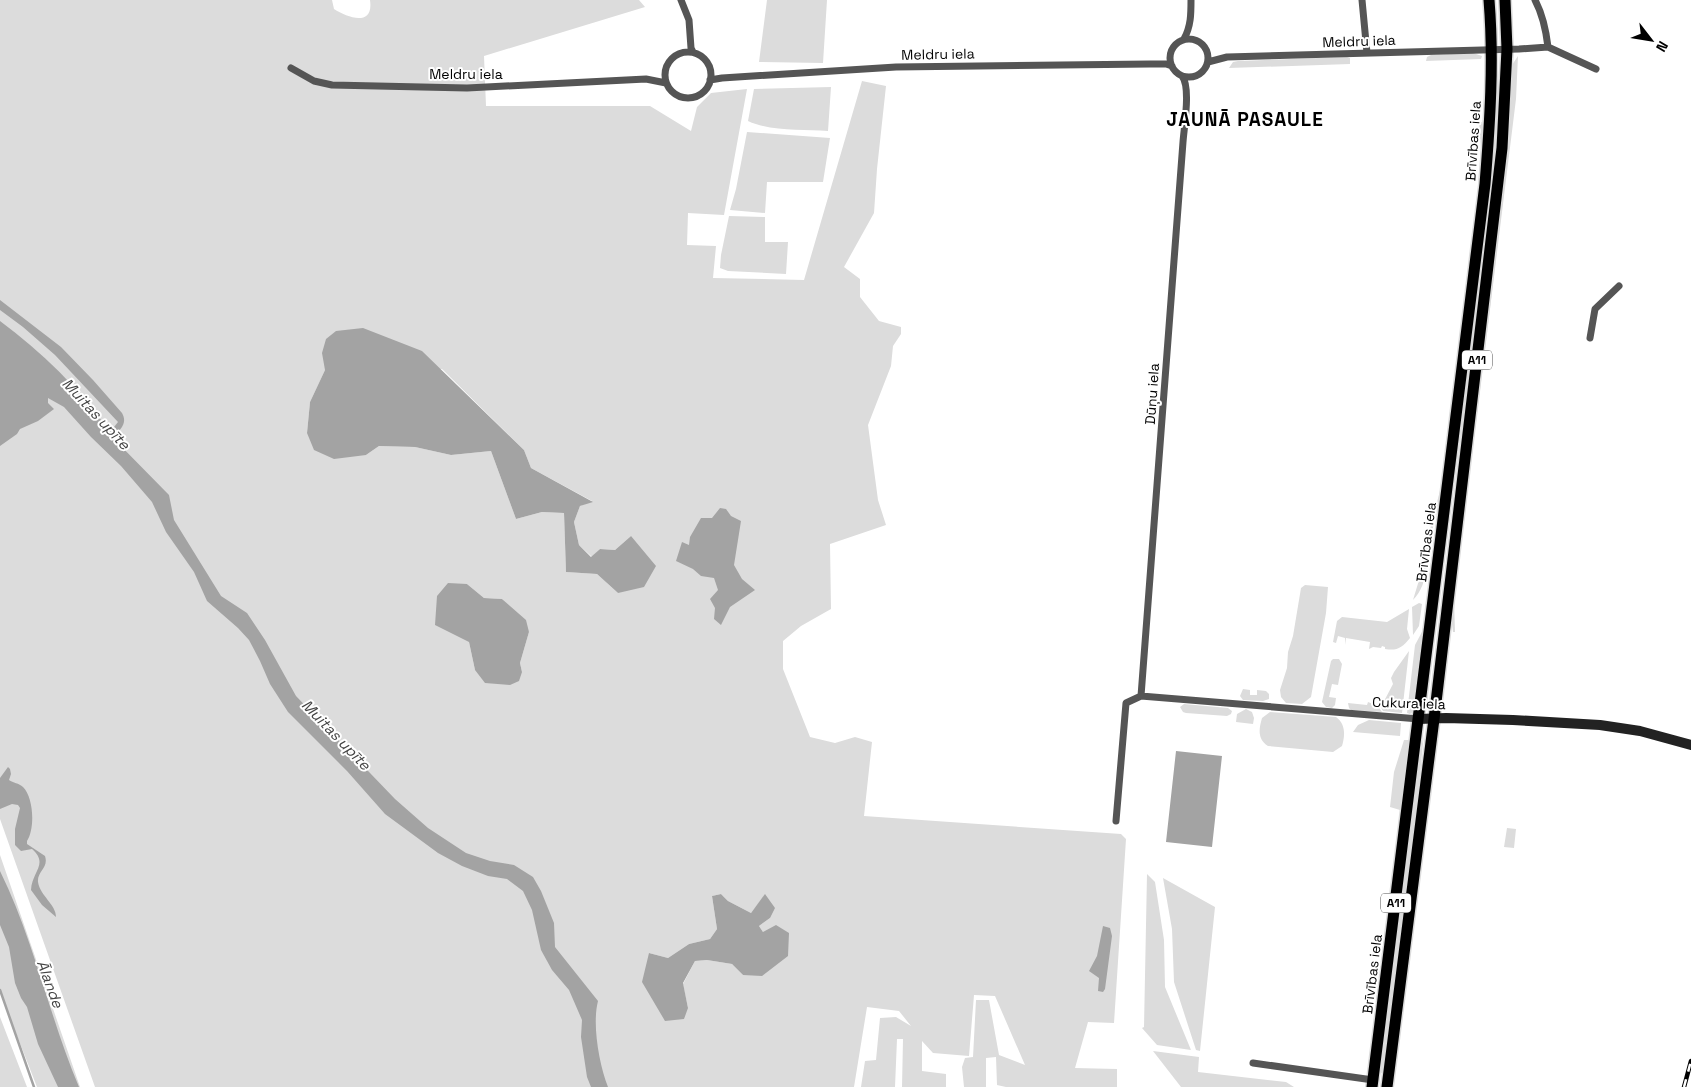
<svg xmlns="http://www.w3.org/2000/svg" width="1691" height="1087" font-family="'Space Grotesk',sans-serif">
<style>
.green{fill:#dcdcdc;fill-rule:evenodd}
.water{fill:#a3a3a3}
.lines{fill:none;stroke-linecap:round;stroke-linejoin:round}
.stream{stroke:#a3a3a3;stroke-width:2.5}
.trunk-casing{stroke:#dbdbdb;stroke-width:14}
.minor{stroke:#555;stroke-width:7}
.secondary{stroke:#222;stroke-width:10}
.trunk{stroke:#000;stroke-width:11}
.rail-casing{stroke:#000;stroke-width:4.5}
.rail{stroke:#fff;stroke-width:2.5;stroke-dasharray:8;stroke-linecap:butt}
.labels{text-anchor:middle;stroke-width:4;stroke-linejoin:round;paint-order:stroke}
.shield{fill:#fff;stroke:#4c4c4c;stroke-width:1}
.shield-label{font-size:12px;font-weight:bold;fill:#000}
.street-label{font-size:14px;fill:#000;stroke:#fff}
.water-label{font-size:15px;font-style:italic;fill:#444;stroke:#fff}
.district-label{font-size:19px;font-weight:bold;letter-spacing:1px;fill:#000;stroke:#fff}
</style>
<rect width="100%" height="100%" fill="#fff"/>
<path class="green" d="M0,0H332L334,9C348,18 374,27 370,0H639L645,7L484,56L486,106H650L691,131L697,107L711,93L747,89L724,215L688,213L687,245L716,246L713,278L804,280L862,81L886,86L877,169L874,213L844,267L860,279V297L879,321L901,327V334L893,346L891,366L868,425L878,500L886,525L830,544L831,609L801,626L783,641V669L810,737L835,743L855,737L872,742L864,816L1121,834L1126,839L1114,1023L1088,1022L1075,1068L1117,1069V1087H1006L997,1085L996,1057L986,1058V1087H964L962,1067L965,1058L973,1057L976,1000H989L999,1055L1025,1065L995,996L974,995L969,1056L933,1053L922,1041V1071L946,1074V1087H902L903,1039H897L895,1087H861L865,1061L876,1060L880,1018L896,1017L911,1026L899,1011L867,1007L854,1087H95L0,819ZM442,369L524,450L531,468L592,501L580,506L574,522L579,545L592,557L600,549L615,550L631,536L618,593L597,574L566,572L564,513L542,512L516,519L491,451L451,455L415,447L379,446L366,455L307,433L310,402L325,370ZM467,584L484,598L502,599L529,632L520,663L522,672L475,670L469,642ZM721,894L728,901L751,913L765,895L770,918L759,926L763,932L743,975L732,964L707,960L695,961L683,984L688,1008L649,953L668,958L689,944L710,939L717,929L712,896Z
M767,0H827L823,63L759,62Z
M1473,53L1482,56L1481,59L1426,61L1427,57L1431,55Z
M1518,56L1516,99L1454,600L1455,632H1453L1451,615L1509,135L1512,65Z
M1347,57L1350,58V64L1229,68L1233,62L1238,61Z
M831,87L828,131C803,129 772,132 748,121L754,89Z
M1479,122H1482L1484,148L1442,494C1438,508 1434,522 1431,536C1426,557 1430,583 1413,600L1423,567L1428,537L1442,483L1478,190L1481,149Z
M747,132L830,138L823,182H767L765,213L730,210L736,189Z
M729,216L765,217V242H788L786,274L728,271L720,268L721,255Z
M1434,543L1414,711L1410,714L1407,713L1415,645L1423,630Z
M1305,585L1328,587L1326,613L1311,697L1302,704L1286,703L1281,697L1280,690L1287,668L1288,652L1293,636L1301,588Z
M1419,603L1422,604L1419,626L1413,635L1412,607Z
M1409,609L1407,629L1410,638C1402,648 1397,651 1385,649V647L1382,646L1381,648L1373,647L1369,649L1370,642L1346,638L1345,645V638L1338,636L1336,643L1333,642L1337,621L1342,617L1387,622Z
M1409,651L1402,713L1383,711L1379,704L1382,705L1393,684L1391,678L1394,672Z
M1333,659H1339L1342,664L1338,685L1332,684L1329,697L1336,698L1335,705L1332,708L1326,707L1322,702L1331,661Z
M1243,689L1250,690V695H1257V690L1266,691L1269,694V699L1263,701L1243,700L1240,696Z
M1368,702L1378,706L1382,712L1351,710L1349,708L1348,703L1367,705Z
M1184,704L1228,708L1232,711L1231,714L1227,716L1186,713L1183,712L1180,707Z
M1246,709L1252,712L1254,718L1253,724L1236,722L1237,714Z
M1270,712L1336,717C1346,724 1345,736 1342,746L1333,752L1268,746C1257,739 1259,729 1262,718Z
M1369,720L1401,723L1400,736L1353,732L1358,725Z
M1424,734L1411,865L1383,1074L1380,1072L1382,1047L1419,759Z
M1404,740H1412L1408,776L1400,810L1390,807L1394,772Z
M1507,828L1516,829L1514,848L1504,847Z
M0,855L80,1087H37L0,992Z
M1147,874L1155,882L1164,940L1165,987L1191,1050L1157,1045L1142,1028L1144,1027Z
M1163,878L1215,907L1200,1051L1196,1050L1174,982L1172,929Z
M0,1017L27,1087H0Z
M1153,1051L1199,1057L1198,1072L1286,1082L1294,1087H1181Z"/>
<path class="water" d="M0,300L61,347L93,380L122,413C128,424 120,429 113,438L169,495L174,520L221,596L247,613L265,640L296,696L395,799L428,828L466,853L490,861L514,865L533,877L541,891L554,923L555,947L598,1001C592,1024 599,1064 608,1087H591L587,1077L581,1037L582,1020L569,990L552,970L541,950L532,910L523,891L507,879L488,876L462,866L438,853L385,814L347,771L288,712L270,684L260,661L249,640L238,628L207,601L194,572L166,532L152,502L121,466L91,437L64,407L48,398V403L54,409L38,421L20,429L17,434L0,446V321C42,352 80,389 110,432L118,422L55,355L23,327L0,310Z
M363,328L422,351L524,450L531,468L593,502L580,506L574,522L579,545L591,557L600,549L615,550L631,536L656,566L644,587L618,593L597,574L566,572L564,513L542,512L516,519L491,451L451,455L415,447L379,446L366,455L334,459L314,450L307,433L310,402L325,370L322,353L326,339L336,331Z
M720,508L726,509L731,516L741,521L734,565L742,579L755,590L730,607L721,625L714,619L715,608L710,599L718,590L714,578L701,576L693,569L676,561L682,542L689,545L690,537L701,518H712Z
M448,583L467,584L484,598L502,599L526,620L529,632L520,663L522,672L519,681L510,685L485,683L475,670L469,642L435,625L437,596Z
M1176,751L1222,756L1212,847L1166,842Z
M8,767L10,769L11,774L9,780C13,783 19,783 23,787C34,798 35,829 27,841V844L45,856C49,868 37,871 38,882C40,896 56,904 56,917L42,905L31,890C32,871 49,864 32,849L21,851L15,845V829L20,808L18,805L12,804L0,809V778Z
M0,871C34,940 49,1016 79,1087H58L38,1044L27,1007L21,998L15,983L9,947L0,925Z
M721,894L728,901L751,913L765,894L775,908L770,918L759,926L763,932L776,925L789,933L788,956L762,976L743,975L732,964L707,960L695,961L683,983L688,1008L684,1019L665,1021L642,982L649,953L668,958L689,944L710,939L717,929L712,896Z
M1103,926L1110,928L1112,936L1105,989L1103,992L1098,991L1099,978L1089,971L1097,956Z"/>
<g class="lines">
<path class="stream" d="M0,990L34,1087"/>
<defs>
<path id="trunk" d="M1372,1087L1485,184C1490,122 1494,61 1489,0
M1387,1087L1434,719L1502,148L1507,49L1505,0"/>
</defs>
<use href="#trunk" class="trunk-casing"/>
<path class="minor" d="M681,0L689,20L691,48L693,52
M1362,0L1367,53
M1535,0C1543,15 1546,30 1548,47
M1170 58a19 19 0 1 1 38 0a19 19 0 1 1-38 0Z
M1184,39C1191,26 1191,14 1191,0
M665 75a23 23 0 1 1 46 0a23 23 0 1 1-46 0Z
M1208,62L1227,57L1519,49L1548,47L1596,69
M291,68L314,81L332,85L467,88L646,79L666,83
M710,80L722,78L896,67L1150,64H1166L1172,66
M1590,338L1595,309L1619,286
M1141,696L1183,142C1184,127 1191,87 1182,76
M1116,821L1126,703L1141,696L1419,719
M1253,1063L1373,1080"/>
<path class="secondary" d="M1419,719L1446,718L1513,720L1600,725L1640,731L1691,745"/>
<use href="#trunk" class="trunk"/>
<defs>
<path id="rail" d="M1684,1087L1691,1061"/>
</defs>
<use href="#rail" class="rail-casing"/>
<use href="#rail" class="rail"/>
</g>
<g class="labels">
<g class="shield">
<rect x="1462" y="350.5" width="30" height="19" rx="4"/>
<rect x="1381" y="893.5" width="30" height="19" rx="4"/>
</g>
<g class="shield-label">
<text x="1477" y="364">A11</text>
<text x="1396" y="907">A11</text>
</g>
<g class="street-label">
<text transform="translate(1359 41) rotate(-2)" y="5">Meldru iela</text>
<text transform="translate(938 54) rotate(-1)" y="5">Meldru iela</text>
<text x="466" y="79">Meldru iela</text>
<text transform="translate(1473 141) rotate(-86)" y="5">Brīvības iela</text>
<text transform="translate(1152 394) rotate(-86)" y="5">Dūņu iela</text>
<text transform="translate(1426 542) rotate(-83)" y="5">Brīvības iela</text>
<text transform="translate(1409 703) rotate(2)" y="5">Cukura iela</text>
<text transform="translate(1372 974) rotate(-83)" y="5">Brīvības iela</text>
</g>
<g class="water-label">
<text transform="translate(96 414) rotate(47)" y="5">Muitas upīte</text>
<text transform="translate(336 735) rotate(46)" y="5">Muitas upīte</text>
<text transform="translate(50 984) rotate(70)" y="5">Ālande</text>
</g>
<g class="district-label">
<text x="1245" y="126">JAUNĀ PASAULE</text>
</g>
</g>
<g transform="translate(1651 40) rotate(121)" stroke="#ffffff" stroke-width="4" paint-order="stroke">
<path d="M0-4L9 19L0 12L-9 19Z" fill="#000000"/>
<text y="-8" font-size="14" font-weight="bold" text-anchor="middle" fill="#000000">N</text>
</g>
</svg>
